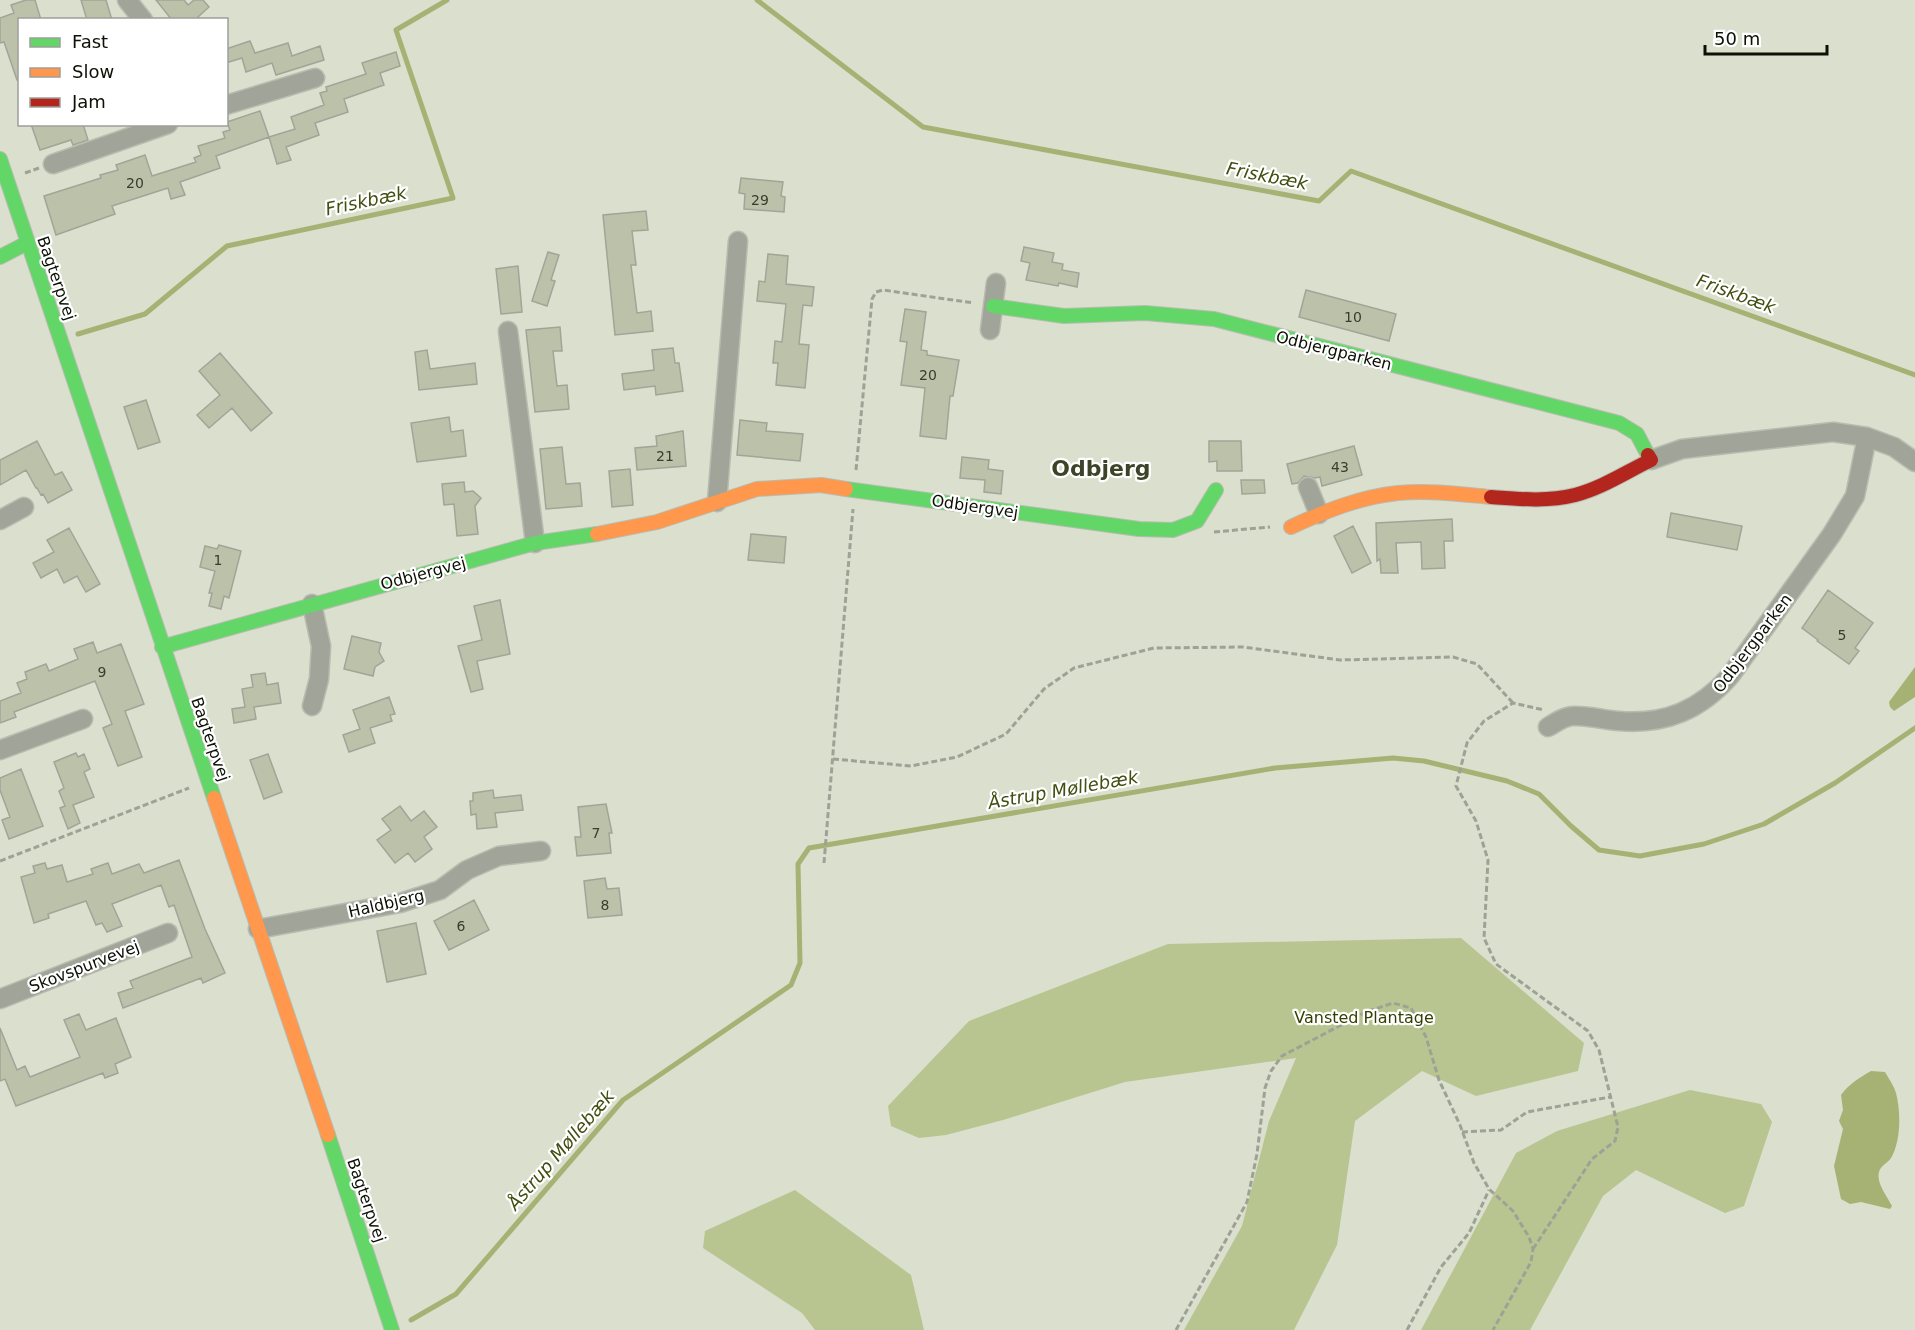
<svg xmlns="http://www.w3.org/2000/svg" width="1915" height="1330" font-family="'DejaVu Sans',sans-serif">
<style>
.forest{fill:#b8c590}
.water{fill:#a5b274}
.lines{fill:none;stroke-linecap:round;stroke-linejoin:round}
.stream{stroke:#a5b274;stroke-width:5}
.building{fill:#bcc1aa;stroke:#a1a598;stroke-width:1.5}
.street-casing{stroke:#b8bcb0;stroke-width:21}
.fast-casing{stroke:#b8bcb0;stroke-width:16}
.slow-casing{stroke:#b8bcb0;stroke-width:16}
.jam-casing{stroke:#b8bcb0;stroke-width:16}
.path{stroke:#9ea295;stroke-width:3;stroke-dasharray:6 3;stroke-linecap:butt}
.street{stroke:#a1a498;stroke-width:18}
.fast{stroke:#63d668;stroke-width:14}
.slow{stroke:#ff974d;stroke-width:14}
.jam{stroke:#b3261e;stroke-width:14}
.labels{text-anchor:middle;stroke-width:4.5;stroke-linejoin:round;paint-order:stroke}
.number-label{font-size:14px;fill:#393c2e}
.street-label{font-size:16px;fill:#0d1005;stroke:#fff}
.park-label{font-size:16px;fill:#353f00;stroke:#fff}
.water-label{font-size:18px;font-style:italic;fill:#434e11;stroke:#fff}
.district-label{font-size:22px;font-weight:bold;fill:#3d4327;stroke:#fff}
</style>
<rect width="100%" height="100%" fill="#dadfce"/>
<path class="forest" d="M1461,938L1584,1043L1578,1071L1476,1096L1422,1071L1355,1121L1337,1245L1294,1330H1184L1242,1226L1269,1121L1296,1058L1125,1082L1003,1120L946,1135L919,1138L891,1126L888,1106L969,1021L1168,944Z
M1690,1090L1761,1104L1772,1122L1744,1206L1725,1213L1636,1170L1603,1196L1530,1330H1421L1516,1153L1557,1131Z
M795,1190L911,1275L924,1330H815L802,1313L703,1248L705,1231Z"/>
<path class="water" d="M1915,667V697L1894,711L1890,707L1889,702Z
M1871,1071L1885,1072C1889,1079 1894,1086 1896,1093C1901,1112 1901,1141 1891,1158C1888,1163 1881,1165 1879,1172C1876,1183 1887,1196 1892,1206L1890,1209L1861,1202L1850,1204L1841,1199L1834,1166L1843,1129L1839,1121L1843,1110L1841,1095C1849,1084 1859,1078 1871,1071Z"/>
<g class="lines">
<path class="stream" d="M757,0L923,127L1319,201L1351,171L1915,375
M78,334L145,314L227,246L453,198L396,30L447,0
M411,1320L456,1294L623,1100L791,985L800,963L798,864L809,848L1275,768L1393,758L1424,761L1507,781L1539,794L1571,826L1599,850L1640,856L1704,844L1764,824L1835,783L1915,728"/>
</g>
<path class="building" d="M26,0H35L41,20H20V80H17L4,42L0,43V18L14,13L11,5Z
M81,0H106L112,20H87Z
M156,0H184L188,5L194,0H203L209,7L198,17L201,20H172Z
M250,41L255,53L288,43L292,56L320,46L324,60L276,75L272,63L246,72L242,58L226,63V49Z
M396,52L400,66L380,73L384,85L344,99L348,112L315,123L319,135L286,147L291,160L277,164L269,137L295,129L291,117L324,105L320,93L327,91L326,87L366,74L362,63Z
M260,111L269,137L216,156L220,168L180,182L185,195L171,199L168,188L112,206L115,214L56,235L44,196L101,178L100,175L118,170L116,165L145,155L152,176L196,162L194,158L201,155L198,146L225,138L223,132L230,130L227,122Z
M31,124H83L88,140L73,145L71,140L40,150Z
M741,178L783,182L781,196L785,197L784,212L744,209L745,194L739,193Z
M646,211L648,230L632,231L636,265H631L637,313L651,311L653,331L615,335L603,215Z
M1024,247L1054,253L1052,262L1063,264L1062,270L1079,273L1077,287L1059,283L1058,286L1026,280L1030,263L1021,261Z
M548,252L559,255L551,280L555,281L547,306L532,301Z
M768,254L788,256L786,284L814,287L812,306L803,305L799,344L809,345L805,388L776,385L778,363H773L775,341L782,342L786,304L757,301L759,281L765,282Z
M518,266L522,312L501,314L496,269Z
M1306,290L1396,314L1389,341L1299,317Z
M905,309L926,312L921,350L927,351V355L959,360L953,396H950L946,439L920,436L925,388L901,385L907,342L900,341Z
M560,327L562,351H553L557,386L567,385L569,409L535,412L526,330Z
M673,348L675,363H679L683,391L656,395L655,386L624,390L622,374L654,370L652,350Z
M427,350L430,369L475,363L477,384L419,390L415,352Z
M220,353L272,413L251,431L232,408L209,428L197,415L220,395L199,371Z
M146,400L160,442L138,449L124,407Z
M449,417L451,432L463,430L466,456L417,462L411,423Z
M740,420L767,423L766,431L803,434L800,461L737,455Z
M683,431L686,466L637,470L635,448L657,446L656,436Z
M37,441L55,475L62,472L72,490L48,503L43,494L41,495L37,488H36L26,470L0,485V460Z
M1209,441H1241L1242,471H1217V461L1209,462Z
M1354,446L1362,475L1322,486L1320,477L1315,478L1304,476L1298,483L1292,484L1287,464Z
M562,447L566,484L580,483L582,506L546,509L540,449Z
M962,457L989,460L988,469L1003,471L1001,494L984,492L985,480L960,478Z
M630,469L633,505L612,507L609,471Z
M1241,480H1264L1265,493L1242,494Z
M464,482L465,492L473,491L481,498L475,506L478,534L457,536L454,504L444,505L442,484Z
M1671,513L1742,526L1737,550L1667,537Z
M1452,519L1453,541H1444L1445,568L1422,569L1421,542L1396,543L1398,573H1381L1380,559L1377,561L1376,523Z
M1353,526L1371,563L1352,573L1334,536Z
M69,528L100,584L86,592L77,576L64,583L57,569L41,578L33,563L54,552L47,540Z
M751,534L786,537L784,563L748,560Z
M219,545L241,551L229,598L224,596L221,609L209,606L212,593H209L215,571L200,567L205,546L217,549Z
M1828,590L1873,623L1855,648L1859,651L1849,664L1817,641L1818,640L1802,628Z
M500,600L510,654L477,661L483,689L471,692L458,646L482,640L474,606Z
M352,636L381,643L379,652L384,661L375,667L373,676L344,669Z
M93,642L97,653L121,644L144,704L125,711L142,757L118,766L103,728L112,724L95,681L14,712L16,717L0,723V701L21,693L17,683L27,679L25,672L46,664L49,671L78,659L74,649Z
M265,673L267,685L278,683L281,703L254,707L256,719L234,723L232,709L245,707L242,689L253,687L251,675Z
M389,697L395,714L390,715L392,721L370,728L375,743L349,752L343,735L360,729L353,710Z
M76,753L78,757L84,754L90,769L84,772L94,797L73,805L80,823L68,829L60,808L65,806L59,791L64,788L54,762Z
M268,754L282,792L264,799L250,760Z
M21,769L43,826L9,839L2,820L10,817L0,790V778Z
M493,790L494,798L521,795L523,810L495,813L497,827L477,829L476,814L471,815L470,801H473V793Z
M606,804L612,833H609L611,853L577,856L575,837H581L578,807Z
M400,806L411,821L424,811L437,827L424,837L432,849L415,862L408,853L395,863L377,840L391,830L382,819Z
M179,860L205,929L225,973L203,983L201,978L123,1008L118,993L133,988L130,981L192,957L174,905L169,907L161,885L112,904L122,926L107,932L102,923L96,925L86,901L48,914L49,918L34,923L21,877L35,873L33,866L45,863L47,869L62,865L67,882L93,874L91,869L108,863L112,874L139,864L144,873Z
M605,878L607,889L619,888L622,915L588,918L584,881Z
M474,900L489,930L449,950L434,921Z
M416,923L426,974L387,982L377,931Z
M79,1014L86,1030L116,1018L131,1057L115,1064L118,1073L105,1078L103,1073L16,1106L5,1079L0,1081V1028L17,1070L25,1066L30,1077L80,1057L64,1020Z"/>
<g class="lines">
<defs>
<path id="street" d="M127,0L143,20
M226,105L315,78
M53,164L168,124
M990,330L996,283
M508,331L535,543
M1651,460L1682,449L1833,432L1867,437L1894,447L1915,462
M1308,487L1319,514
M717,502L738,241
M0,520L24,507
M312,604L321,646L319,679L312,706
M1548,727C1555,723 1565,716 1573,716C1588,715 1604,720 1619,721C1665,725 1700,710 1730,676L1832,534L1855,496L1867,437
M0,750L83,719
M258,929L400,903L440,890L467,870L499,856L541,851
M0,999L168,933"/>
<path id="fast" d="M0,159L214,798
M0,257L27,243
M993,306L1064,316L1145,313L1214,319L1619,423L1637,434L1648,455
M846,489L1139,529L1173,530L1197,521L1216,490
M162,647L535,543L597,534
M328,1135L392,1330"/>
<path id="slow" d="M1291,527C1325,511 1360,497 1398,493C1429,490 1460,494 1491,497
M597,534L657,522L757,489L821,485L846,489
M214,798L328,1135"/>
<path id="jam" d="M1491,497C1518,499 1548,502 1575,495C1602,488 1626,472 1651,460L1648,455"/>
</defs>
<use href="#street" class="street-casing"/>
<use href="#fast" class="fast-casing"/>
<use href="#slow" class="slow-casing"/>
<use href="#jam" class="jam-casing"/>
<path class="path" d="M25,173L39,168
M856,470L872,299L876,292L883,290L974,303
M1214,532L1270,527
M833,759L911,766L957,757L1006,734L1044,689L1074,668L1154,648L1243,647L1340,660L1453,657L1477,664L1513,703
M0,861L189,788
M824,863L853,509
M1462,1132L1501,1130L1527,1112L1610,1097
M1533,1249L1592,1159L1615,1141L1618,1127L1599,1050L1588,1031L1496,964L1484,938L1488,860L1476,821L1456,786L1467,743L1484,721L1513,703L1544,710
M1176,1330L1247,1202L1257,1154L1265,1088L1271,1071L1282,1056L1366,1012L1393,1003L1411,1008L1426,1037L1439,1080L1460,1125L1474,1163L1489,1189L1513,1211L1529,1237L1533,1249L1531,1262L1493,1330
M1407,1330L1441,1267L1469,1233L1489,1190"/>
<use href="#street" class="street"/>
<use href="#fast" class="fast"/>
<use href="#slow" class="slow"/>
<use href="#jam" class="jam"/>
</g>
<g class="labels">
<g class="number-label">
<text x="135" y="188">20</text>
<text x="760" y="205">29</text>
<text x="1353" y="322">10</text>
<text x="928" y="380">20</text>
<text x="665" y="461">21</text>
<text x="1340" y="472">43</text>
<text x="218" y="565">1</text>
<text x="1842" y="640">5</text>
<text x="102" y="677">9</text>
<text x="596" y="838">7</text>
<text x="605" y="910">8</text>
<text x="461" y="931">6</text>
</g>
<g class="street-label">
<text transform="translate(57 278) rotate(71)" y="6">Bagterpvej</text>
<text transform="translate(1334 350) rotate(14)" y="6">Odbjergparken</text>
<text transform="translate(975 506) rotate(8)" y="6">Odbjergvej</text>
<text transform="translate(423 573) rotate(-15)" y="6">Odbjergvej</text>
<text transform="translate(1752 643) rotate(-53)" y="6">Odbjergparken</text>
<text transform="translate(211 739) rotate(71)" y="6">Bagterpvej</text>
<text transform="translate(386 903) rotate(-13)" y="6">Haldbjerg</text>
<text transform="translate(84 966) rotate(-21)" y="6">Skovspurvevej</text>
<text transform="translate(367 1200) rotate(71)" y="6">Bagterpvej</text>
</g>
<g class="park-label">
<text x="1364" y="1023">Vansted Plantage</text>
</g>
<g class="water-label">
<text transform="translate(1267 176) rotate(11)" y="6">Friskbæk</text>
<text transform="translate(366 201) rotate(-12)" y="6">Friskbæk</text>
<text transform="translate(1736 294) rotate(20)" y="6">Friskbæk</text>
<text transform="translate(1063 790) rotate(-10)" y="6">Åstrup Møllebæk</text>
<text transform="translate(561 1150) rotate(-49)" y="6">Åstrup Møllebæk</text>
</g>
<g class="district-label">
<text x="1101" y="476">Odbjerg</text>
</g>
</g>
<rect x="18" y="18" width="210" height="108" fill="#ffffff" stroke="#9e9f9b" stroke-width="1.5"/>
<rect x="30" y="38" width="30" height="9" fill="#63d668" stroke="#9e9f9b" stroke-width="1.5"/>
<text x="72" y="48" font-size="18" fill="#0d1005">Fast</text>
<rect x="30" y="68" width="30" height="9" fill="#ff974d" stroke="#9e9f9b" stroke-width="1.5"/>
<text x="72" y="78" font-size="18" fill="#0d1005">Slow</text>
<rect x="30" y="98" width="30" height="9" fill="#b3261e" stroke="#9e9f9b" stroke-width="1.5"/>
<text x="72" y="108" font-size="18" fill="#0d1005">Jam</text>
<path d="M1705 45v9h122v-9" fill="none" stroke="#0d1005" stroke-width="3"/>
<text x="1714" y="45" font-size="18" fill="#0d1005" stroke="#ffffff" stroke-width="4.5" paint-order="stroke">50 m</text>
</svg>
